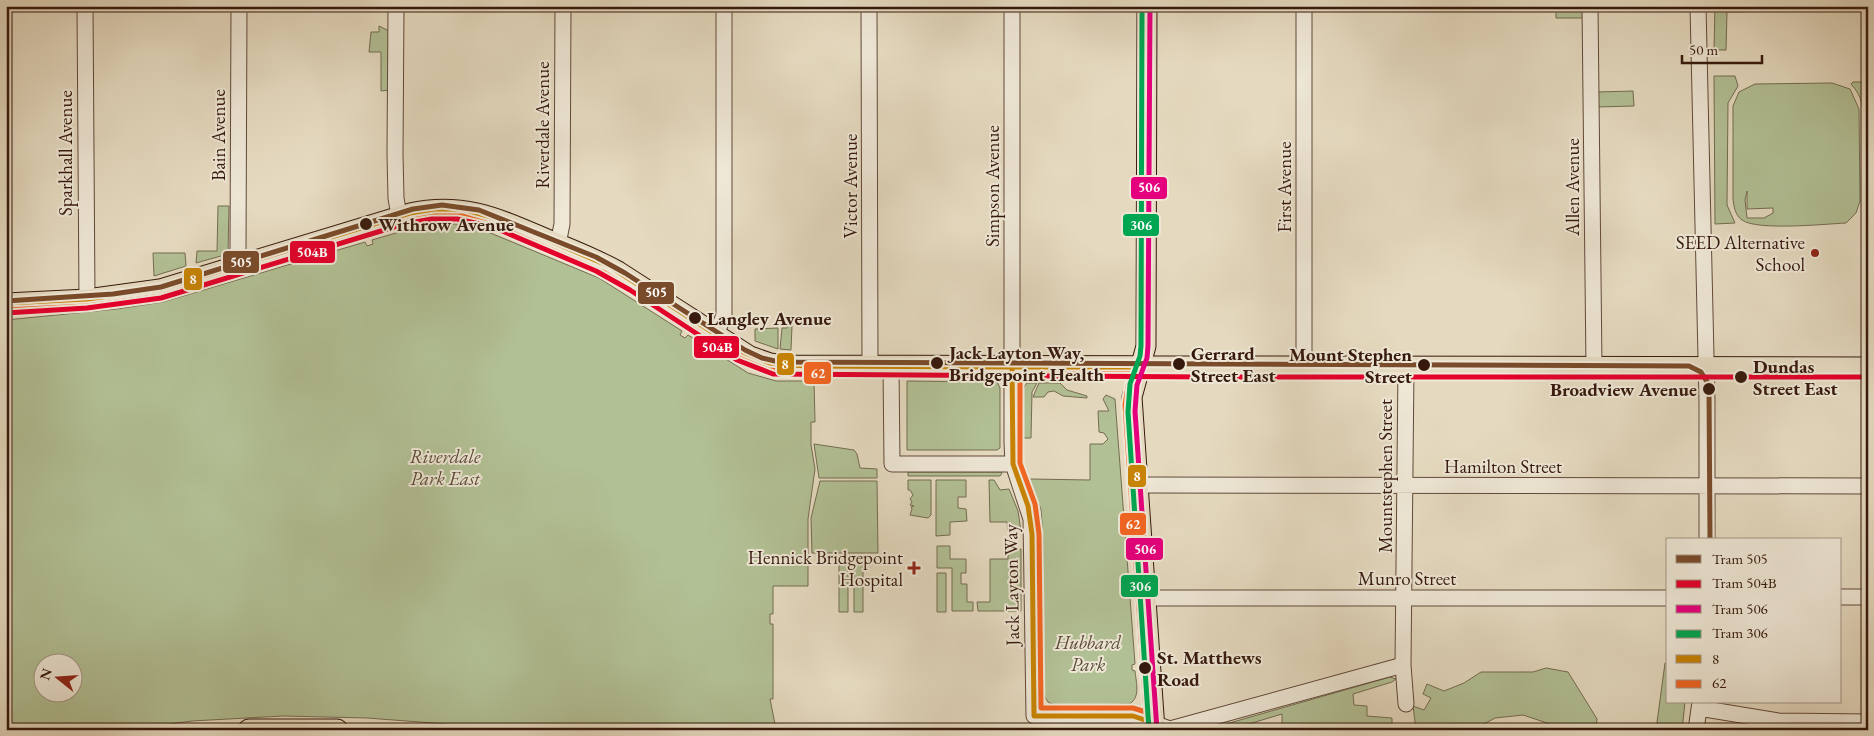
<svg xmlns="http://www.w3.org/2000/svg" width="1874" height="736" font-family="'EB Garamond',serif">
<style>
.green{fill:#b2c095;stroke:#746c51;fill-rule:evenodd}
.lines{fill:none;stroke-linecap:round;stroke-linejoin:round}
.minor-casing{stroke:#62493a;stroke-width:17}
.major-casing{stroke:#36190d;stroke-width:21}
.highway-casing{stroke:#36190d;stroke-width:23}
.minor{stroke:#eee7d6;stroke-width:15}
.major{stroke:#e5dac0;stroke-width:19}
.highway{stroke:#e5dac0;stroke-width:21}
.bus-1-casing{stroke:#eee7d6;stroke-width:9}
.bus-2-casing{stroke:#eee7d6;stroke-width:9}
.bus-1{stroke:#c78303;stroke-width:5}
.bus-2{stroke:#f26522;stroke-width:5}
.tram-1-casing{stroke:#eee7d6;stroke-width:9}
.tram-2-casing{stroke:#eee7d6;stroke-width:9}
.tram-3-casing{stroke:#eee7d6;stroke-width:9}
.tram-4-casing{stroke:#eee7d6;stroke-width:9}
.tram-1{stroke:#7a4b2a;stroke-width:5}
.tram-2{stroke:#e4002b;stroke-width:5}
.tram-3{stroke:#e5007d;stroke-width:5}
.tram-4{stroke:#00a651;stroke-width:5}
.stop-dot{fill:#36190d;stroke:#eee7d6;stroke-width:2}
.poi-dot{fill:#8f2418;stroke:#eee7d6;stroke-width:2}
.labels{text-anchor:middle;stroke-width:4;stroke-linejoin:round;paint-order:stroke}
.street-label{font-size:19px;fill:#36190d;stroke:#eee7d6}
.stop-label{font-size:19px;font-weight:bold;fill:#36190d;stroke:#eee7d6;text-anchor:start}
.poi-label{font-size:19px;fill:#36190d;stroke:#eee7d6;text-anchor:end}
.park-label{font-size:19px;font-style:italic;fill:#5b4b36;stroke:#eee7d6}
.line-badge{stroke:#eee7d6;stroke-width:2}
.badge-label{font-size:14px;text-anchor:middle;font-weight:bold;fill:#fff}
</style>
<rect width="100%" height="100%" fill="#e5dac0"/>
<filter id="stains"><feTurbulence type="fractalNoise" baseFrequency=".004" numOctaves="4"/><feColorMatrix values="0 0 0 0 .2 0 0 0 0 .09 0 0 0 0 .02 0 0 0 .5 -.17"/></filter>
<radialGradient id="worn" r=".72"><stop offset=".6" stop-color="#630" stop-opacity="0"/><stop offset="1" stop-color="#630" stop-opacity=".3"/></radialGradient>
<path class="green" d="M1556,6H1583V18H1556Z
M1715,6H1749L1745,12H1727L1726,50H1714Z
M379,26L389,31V90L381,91V52H369L371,32H379Z
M1714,76H1735L1738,86L1728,103L1727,205L1735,223L1715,224Z
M1853,82H1868V126L1864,125C1863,108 1863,97 1851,84Z
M1832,83L1850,89L1859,109L1860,201L1856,213L1846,223C1825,224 1757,231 1742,220C1735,215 1734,207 1733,199V106L1739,92L1755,84ZM1747,191V209L1773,208V213L1764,218H1747L1745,200Z
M1633,91L1634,106L1597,107V92Z
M218,206H229L228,254L196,263L197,251H217Z
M435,224H460L476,227L599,278L682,331L680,335L685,338L688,335L748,373L776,381H814L815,422H811V445L815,469L808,519V586H773V614H770V624H773V699H770L775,724L966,730H524L367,718L283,716L192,721L126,730H6V320L117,309L163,302L365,242L367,246L373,244L372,240L413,228ZM42,664H72V694H42Z
M153,253H185L186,266L154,276Z
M787,324L792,326L791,350L780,349L782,328H787Z
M778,328V349L755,341V329Z
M907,381L997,382L1000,388V448L997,450H907Z
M1027,383H1037L1032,392L1031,438H1023V388Z
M1039,383H1060L1067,390L1087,396V398L1063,396L1054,391L1048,392L1044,397H1033Z
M1106,395L1115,399L1135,664L1132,665V670L1135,671C1136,682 1141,698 1129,704L1056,706L1048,702L1043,694V539L1041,510L1030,479L1090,480V444H1103L1108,439L1104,433L1099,432L1098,411H1109L1103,399Z
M814,444L854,450L857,454L860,468L877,469V478H819Z
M908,472H1001L1002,473L1000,476H908Z
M908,480H931V515L928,518L910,515L912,509L911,507L914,506L910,505L912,502L910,499L913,495L910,490H908Z
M936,480H966V497H958V508L966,509L967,521L950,522V535L936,536Z
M989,480H994L1000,490L1009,489L1018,511L1021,531H1008L1007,522H990Z
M820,481H877L878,553H812L811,518Z
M937,546H950V559H966V573H961V584H967V602H973V611H952V568H937Z
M1021,549V611H978L977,602H990V559H1008V550Z
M839,565H848V612H839Z
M854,565H863V612H854Z
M946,573V612H937V573Z
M1665,663H1668V702H1685L1682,730H1656Z
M1546,668L1568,672L1597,719L1596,730H1561L1559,727L1523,715L1495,718L1473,730H1416L1413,706L1424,710L1431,698L1423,694L1427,684L1444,691L1464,683L1481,672H1533Z
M1390,677L1396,679L1392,682L1353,694L1354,705L1367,706V716L1392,718V730H1282V714L1229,730H1205Z"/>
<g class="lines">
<defs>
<path id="minor" d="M85,6L87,299
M239,6L238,250L241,264
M396,6L395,154L396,198L399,216
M869,6L870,366
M1012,6V442L1013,464L1031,519L1034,716H1133L1170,729L1403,665
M1304,6V367
M1590,6L1594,367
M1698,6L1707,401V540
M558,244L562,224L563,6
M716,335L724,315V6
M891,366L892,464H1013
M1138,485C1381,484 1624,485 1868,486
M1840,597H1868
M1145,598H1668
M1406,704L1403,665L1406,367
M1699,708L1778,721L1868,722
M1696,730L1700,702"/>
<path id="major" d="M1147,6L1146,346L1132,397L1155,730
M6,303L87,299L160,289L410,213C463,201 500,219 547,239C571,249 595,258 618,271L750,356L770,363L785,365L1868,367"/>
<path id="highway" d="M249,730H337"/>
</defs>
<use href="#minor" class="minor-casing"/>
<use href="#major" class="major-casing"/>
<use href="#highway" class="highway-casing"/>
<use href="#minor" class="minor"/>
<use href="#major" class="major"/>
<use href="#highway" class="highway"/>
<defs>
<path id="bus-1" d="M6,303L87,299L160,289L410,213L434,209H463L502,220L609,266L743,352L770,363L805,366L1012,367
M1012,367H1141L1134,385L1132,404L1154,723L1133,716H1034L1032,534L1028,506L1013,464Z"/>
<path id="bus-2" d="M6,310L87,306L162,296L412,220L435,216H462L499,227L605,273L739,358L768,370L805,373L1005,374
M1020,374H1130L1125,405L1146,712L1133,708H1041L1039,534L1035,504L1020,463Z"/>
</defs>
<use href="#bus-1" class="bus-1-casing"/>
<use href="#bus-2" class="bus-2-casing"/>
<use href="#bus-1" class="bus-1"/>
<use href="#bus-2" class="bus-2"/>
<defs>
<path id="tram-1" d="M6,301L113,294L161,287L413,209L442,205L479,210L596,257L625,273L745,350L762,358L779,362L1689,366L1701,372L1709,385L1710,540"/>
<path id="tram-2" d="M6,313L87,308L161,298L404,224L432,219H457L493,227L596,271L630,290L737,360L773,374L1210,377H1868"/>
<path id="tram-3" d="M1150,6L1148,346L1147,358L1137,385L1135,411L1157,730"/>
<path id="tram-4" d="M1142,6L1141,346L1140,356L1130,384L1128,412L1149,730"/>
</defs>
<use href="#tram-1" class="tram-1-casing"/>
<use href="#tram-2" class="tram-2-casing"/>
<use href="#tram-3" class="tram-3-casing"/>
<use href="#tram-4" class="tram-4-casing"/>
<use href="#tram-1" class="tram-1"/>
<use href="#tram-2" class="tram-2"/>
<use href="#tram-3" class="tram-3"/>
<use href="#tram-4" class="tram-4"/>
</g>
<g class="stop-dot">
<circle cx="366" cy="224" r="7"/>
<circle cx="695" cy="318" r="7"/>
<circle cx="937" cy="363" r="7"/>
<circle cx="1179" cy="364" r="7"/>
<circle cx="1424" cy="365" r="7"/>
<circle cx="1741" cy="377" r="7"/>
<circle cx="1709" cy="389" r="7"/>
<circle cx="1145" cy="668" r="7"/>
</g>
<g class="poi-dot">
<circle cx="1815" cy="253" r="5"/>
<path d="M911.5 560.5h5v5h5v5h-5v5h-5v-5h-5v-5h5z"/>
</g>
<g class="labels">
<g class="street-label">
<text transform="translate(542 125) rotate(-90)" y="7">Riverdale Avenue</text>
<text transform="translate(218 135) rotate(-90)" y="7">Bain Avenue</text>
<text transform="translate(65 153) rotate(-90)" y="7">Sparkhall Avenue</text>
<text transform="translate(850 186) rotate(-90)" y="7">Victor Avenue</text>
<text transform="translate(992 186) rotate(-90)" y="7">Simpson Avenue</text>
<text transform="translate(1284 187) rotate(-90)" y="7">First Avenue</text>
<text transform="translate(1572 187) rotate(-90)" y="7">Allen Avenue</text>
<text x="1503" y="473">Hamilton Street</text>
<text transform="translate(1385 476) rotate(-90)" y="7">Mountstephen Street</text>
<text x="1407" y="585">Munro Street</text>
<text transform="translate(1011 585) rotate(-91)" y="7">Jack Layton Way</text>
</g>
<g class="stop-label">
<text x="378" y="231">Withrow Avenue</text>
<text x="707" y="325">Langley Avenue</text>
<text x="949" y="359">Jack Layton Way,<tspan x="949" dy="22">Bridgepoint Health</tspan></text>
<text x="1191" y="360">Gerrard<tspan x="1191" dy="22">Street East</tspan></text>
<text x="1412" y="361" text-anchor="end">Mount Stephen<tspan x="1412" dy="22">Street</tspan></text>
<text x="1753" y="373">Dundas<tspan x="1753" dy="22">Street East</tspan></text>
<text x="1697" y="396" text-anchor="end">Broadview Avenue</text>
<text x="1157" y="664">St. Matthews<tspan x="1157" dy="22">Road</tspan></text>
</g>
<g class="poi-label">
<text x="1805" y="249">SEED Alternative<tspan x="1805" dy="22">School</tspan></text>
<text x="903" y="564">Hennick Bridgepoint<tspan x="903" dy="22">Hospital</tspan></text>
</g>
<g class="park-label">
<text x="445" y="463">Riverdale<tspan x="445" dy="22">Park East</tspan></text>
<text x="1088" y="649">Hubbard<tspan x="1088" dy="22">Park</tspan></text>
</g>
</g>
<g class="line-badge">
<rect x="1130" y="176" width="38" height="24" rx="5" fill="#e5007d"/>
<rect x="1122" y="213" width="38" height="24" rx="5" fill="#00a651"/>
<rect x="289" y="240" width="47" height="24" rx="5" fill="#e4002b"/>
<rect x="222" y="250" width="38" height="24" rx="5" fill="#7a4b2a"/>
<rect x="183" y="267" width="20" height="24" rx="5" fill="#c78303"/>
<rect x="637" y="281" width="38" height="24" rx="5" fill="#7a4b2a"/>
<rect x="693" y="335" width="47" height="24" rx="5" fill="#e4002b"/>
<rect x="776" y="352" width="19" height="24" rx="5" fill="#c78303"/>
<rect x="803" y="361" width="29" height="24" rx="5" fill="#f26522"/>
<rect x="1127" y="464" width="20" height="24" rx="5" fill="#c78303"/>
<rect x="1119" y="512" width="28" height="24" rx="5" fill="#f26522"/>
<rect x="1125" y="537" width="39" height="24" rx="5" fill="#e5007d"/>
<rect x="1120" y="574" width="39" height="24" rx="5" fill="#00a651"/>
</g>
<g class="badge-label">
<text x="1149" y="192">506</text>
<text x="1141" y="230">306</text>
<text x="312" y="257">504B</text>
<text x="241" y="267">505</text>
<text x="193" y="284">8</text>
<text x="656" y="297">505</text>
<text x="717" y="352">504B</text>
<text x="785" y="369">8</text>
<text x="818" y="378">62</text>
<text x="1137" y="481">8</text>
<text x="1133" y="529">62</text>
<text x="1145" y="554">506</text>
<text x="1140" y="591">306</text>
</g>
<rect width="1874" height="736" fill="none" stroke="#e5dac0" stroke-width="25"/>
<rect x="8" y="8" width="1859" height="721" fill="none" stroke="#36190d" stroke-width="2.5"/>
<rect x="12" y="12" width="1849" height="711" fill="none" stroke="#36190d"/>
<rect x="1666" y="538" width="175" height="165" fill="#eee7d6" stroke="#a49586"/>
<rect x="1676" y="555" width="25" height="8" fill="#7a4b2a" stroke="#a49586"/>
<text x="1712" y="564" font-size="15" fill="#36190d">Tram 505</text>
<rect x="1676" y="580" width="25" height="8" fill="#e4002b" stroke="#a49586"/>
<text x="1712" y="588" font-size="15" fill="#36190d">Tram 504B</text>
<rect x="1676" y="605" width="25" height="8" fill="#e5007d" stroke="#a49586"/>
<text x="1712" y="614" font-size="15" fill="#36190d">Tram 506</text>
<rect x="1676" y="630" width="25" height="8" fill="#00a651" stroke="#a49586"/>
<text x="1712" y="638" font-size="15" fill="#36190d">Tram 306</text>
<rect x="1676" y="655" width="25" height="8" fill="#c78303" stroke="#a49586"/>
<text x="1712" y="664" font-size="15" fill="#36190d">8</text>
<rect x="1676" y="680" width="25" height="8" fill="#f26522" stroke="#a49586"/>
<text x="1712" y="688" font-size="15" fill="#36190d">62</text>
<g transform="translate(58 678) rotate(287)"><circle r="24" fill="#eee7d6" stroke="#a49586"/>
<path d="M0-4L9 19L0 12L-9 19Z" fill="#8f2418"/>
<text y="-8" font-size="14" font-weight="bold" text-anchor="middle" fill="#36190d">N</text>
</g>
<path d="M1682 55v8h80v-8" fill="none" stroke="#36190d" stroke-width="2.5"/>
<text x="1689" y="55" font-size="15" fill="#36190d" stroke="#eee7d6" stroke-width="4" paint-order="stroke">50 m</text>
<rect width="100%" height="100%" filter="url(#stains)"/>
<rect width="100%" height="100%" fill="url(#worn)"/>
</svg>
